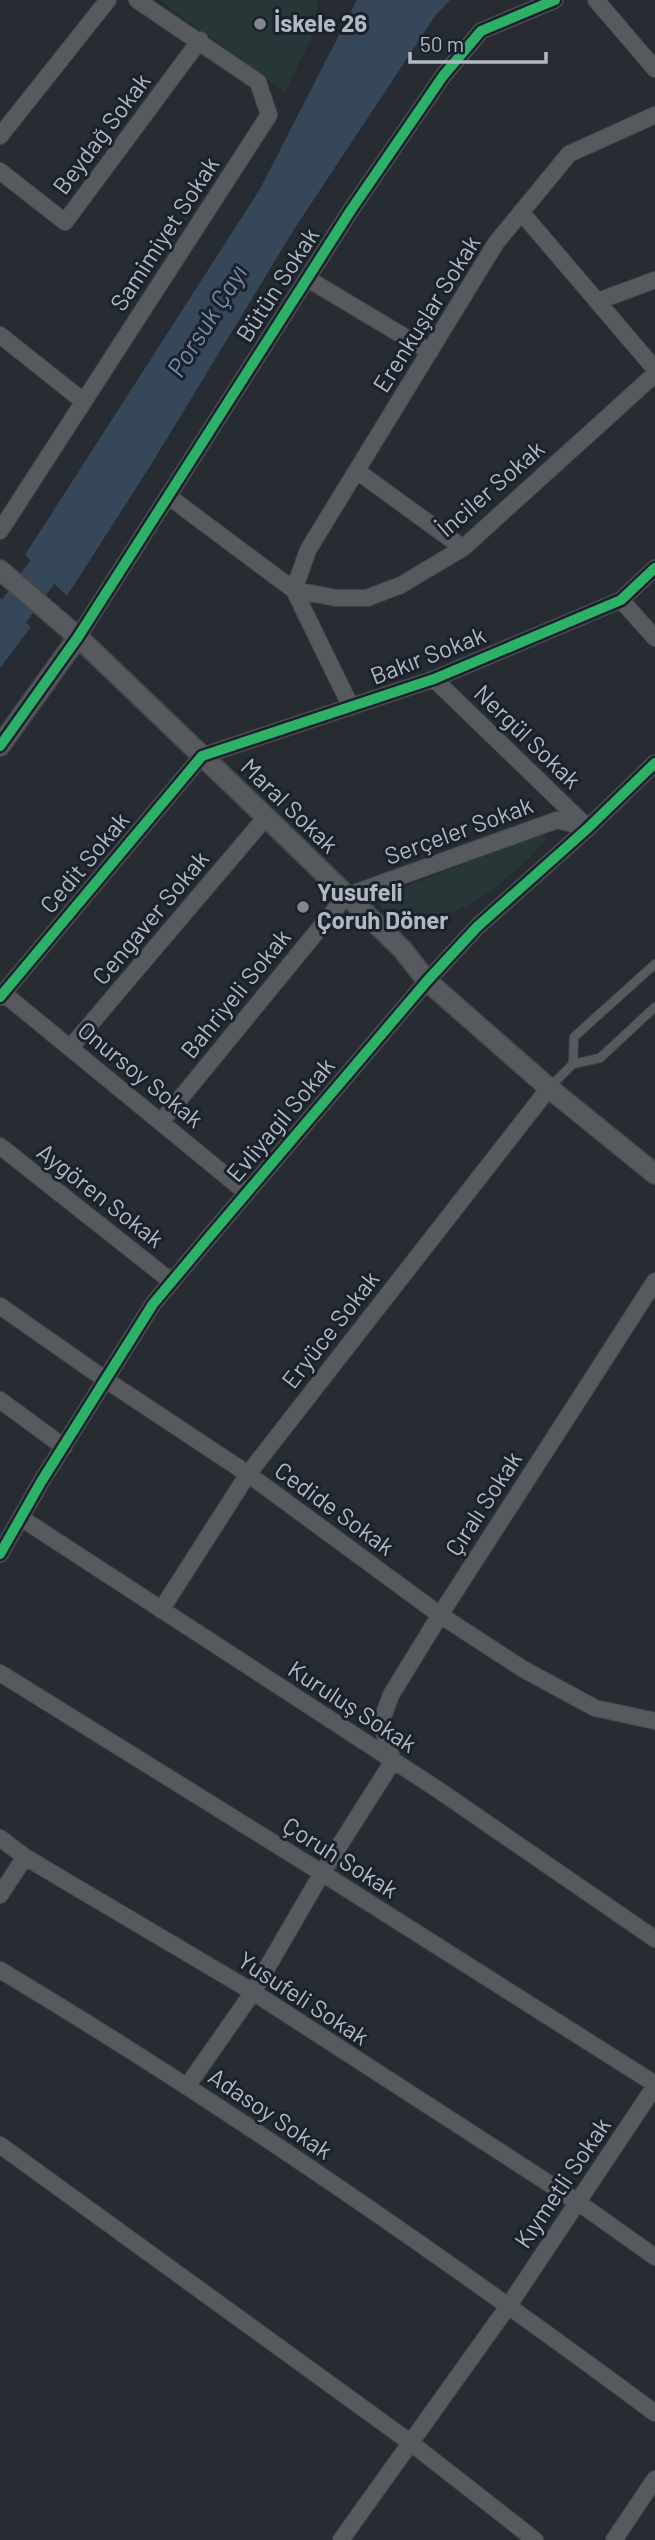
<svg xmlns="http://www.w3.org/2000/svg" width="655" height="2540" font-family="Barlow,sans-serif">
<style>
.green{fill:#273738}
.water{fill:#37475a}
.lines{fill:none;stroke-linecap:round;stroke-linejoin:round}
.river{stroke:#37475a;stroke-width:33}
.service-casing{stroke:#44484c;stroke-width:10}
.minor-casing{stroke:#44484c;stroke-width:18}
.tertiary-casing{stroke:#44484c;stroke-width:22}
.service{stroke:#565a5f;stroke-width:8}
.minor{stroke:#565a5f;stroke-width:16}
.tertiary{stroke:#565a5f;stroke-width:19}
.cycleway-casing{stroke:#1b222b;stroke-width:15}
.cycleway{stroke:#2db169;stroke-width:10}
.poi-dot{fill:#808790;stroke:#1b222b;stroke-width:2.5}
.labels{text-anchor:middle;stroke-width:6;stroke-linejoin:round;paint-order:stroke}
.poi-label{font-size:24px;font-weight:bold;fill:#b0b8c3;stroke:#1b222b;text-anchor:start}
.street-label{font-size:24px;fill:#b0b8c3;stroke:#1b222b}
.water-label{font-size:26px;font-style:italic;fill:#738aa4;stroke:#1b222b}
</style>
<rect width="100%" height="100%" fill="#262c32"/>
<path class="green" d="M159,0H318L316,29L285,92Z
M544,833L547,839C512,874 484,905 434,918C424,920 413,925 403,922C391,919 382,907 373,899Z"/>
<path class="water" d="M357,0H450L435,16L293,231L152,463L67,596L25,555L260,189Z
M0,598L31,627L0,668Z"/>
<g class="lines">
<path class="river" d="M0,630L69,536"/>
<defs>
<path id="service" d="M573,1064L574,1037L655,964
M549,1088L573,1064L600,1058L655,1007"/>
<path id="minor" d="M596,0L655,69
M0,136L108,0
M0,171L65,222L200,40
M521,212L655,369
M308,279L430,352
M598,301L655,280
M0,335L83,401
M357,471L463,548
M168,496L294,590L351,707
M0,531L269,115L258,82L137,0
M294,590L308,550L496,243L569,154L655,115
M294,590L336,598H367L401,585L463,548L655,374
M621,600L655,638
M78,637L351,210L443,76L481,31L555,0
M434,679L586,826
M3,993L247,1193
M0,997L202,756L434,679L621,600L655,568
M70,1048L266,817
M161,1122L346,896L557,820L588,828
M0,1146L172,1282
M0,1306L106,1380L248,1474L440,1615L523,1669L595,1708L655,1721
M0,1400L64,1447
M21,1518L437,1789L655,1939
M0,1554L41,1482L153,1304L210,1236L427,981L477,927L588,828L655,763
M161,1610L248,1474L549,1088
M0,1673L322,1873L655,2084
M393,1761L381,1722L391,1695L440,1615L655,1281
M0,1838L25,1857L253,1992L579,2203L655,2257
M0,1895L25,1857
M0,1970C226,2105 443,2256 655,2413
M188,2085L253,1992L322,1873L393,1761
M0,2145L411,2443L535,2540
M341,2540L509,2305L655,2086
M614,2540L655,2479"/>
<path id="tertiary" d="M0,570L78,637L266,817L403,950L427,981L549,1088L655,1174
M0,746L78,637"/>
</defs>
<use href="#service" class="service-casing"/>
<use href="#minor" class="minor-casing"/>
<use href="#tertiary" class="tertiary-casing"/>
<use href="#service" class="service"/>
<use href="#minor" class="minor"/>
<use href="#tertiary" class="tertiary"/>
<defs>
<path id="cycleway" d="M0,746L78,637L351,210L443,76L481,31L555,0
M0,997L202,756L434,679L621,600L655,568
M0,1554L41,1482L153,1304L210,1236L427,981L477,927L588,828L655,763"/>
</defs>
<use href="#cycleway" class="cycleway-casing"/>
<use href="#cycleway" class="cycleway"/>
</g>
<g class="poi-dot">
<circle cx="260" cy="24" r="7"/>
<circle cx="303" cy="907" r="7"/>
</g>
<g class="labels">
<g class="poi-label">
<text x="274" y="32">İskele 26</text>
<text x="317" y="901">Yusufeli<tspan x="317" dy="28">Çoruh Döner</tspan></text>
</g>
<g class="street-label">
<text transform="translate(102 134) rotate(-53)" y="8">Beydağ Sokak</text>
<text transform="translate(165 234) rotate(-57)" y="8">Samimiyet Sokak</text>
<text transform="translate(278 285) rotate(-57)" y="8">Bütün Sokak</text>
<text transform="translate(427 314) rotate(-58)" y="8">Erenkuşlar Sokak</text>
<text transform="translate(491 489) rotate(-41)" y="8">İnciler Sokak</text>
<text transform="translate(428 656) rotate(-21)" y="8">Bakır Sokak</text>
<text transform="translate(527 737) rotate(44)" y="8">Nergül Sokak</text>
<text transform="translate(289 806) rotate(44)" y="8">Maral Sokak</text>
<text transform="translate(459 831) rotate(-20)" y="8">Serçeler Sokak</text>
<text transform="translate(85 863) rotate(-50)" y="8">Cedit Sokak</text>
<text transform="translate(151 918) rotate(-50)" y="8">Cengaver Sokak</text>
<text transform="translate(236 994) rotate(-51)" y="8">Bahriyeli Sokak</text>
<text transform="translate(140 1075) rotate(39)" y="8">Onursoy Sokak</text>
<text transform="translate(281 1120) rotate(-50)" y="8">Evliyagil Sokak</text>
<text transform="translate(100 1196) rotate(38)" y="8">Aygören Sokak</text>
<text transform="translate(331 1330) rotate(-52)" y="8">Eryüce Sokak</text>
<text transform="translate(484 1504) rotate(-57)" y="8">Çıralı Sokak</text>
<text transform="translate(334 1509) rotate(36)" y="8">Cedide Sokak</text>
<text transform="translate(352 1707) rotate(33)" y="8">Kuruluş Sokak</text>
<text transform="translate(340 1858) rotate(32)" y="8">Çoruh Sokak</text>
<text transform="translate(303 1999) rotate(33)" y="8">Yusufeli Sokak</text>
<text transform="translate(270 2114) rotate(34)" y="8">Adasoy Sokak</text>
<text transform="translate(563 2183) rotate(-56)" y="8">Kıymetli Sokak</text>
</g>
<g class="water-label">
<text transform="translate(207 321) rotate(-58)" y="9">Porsuk Çayı</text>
</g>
</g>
<path d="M410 52v10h136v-10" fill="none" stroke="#b0b8c3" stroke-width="3.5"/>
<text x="420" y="52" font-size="21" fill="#b0b8c3" stroke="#1b222b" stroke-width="5" paint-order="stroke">50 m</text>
</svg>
